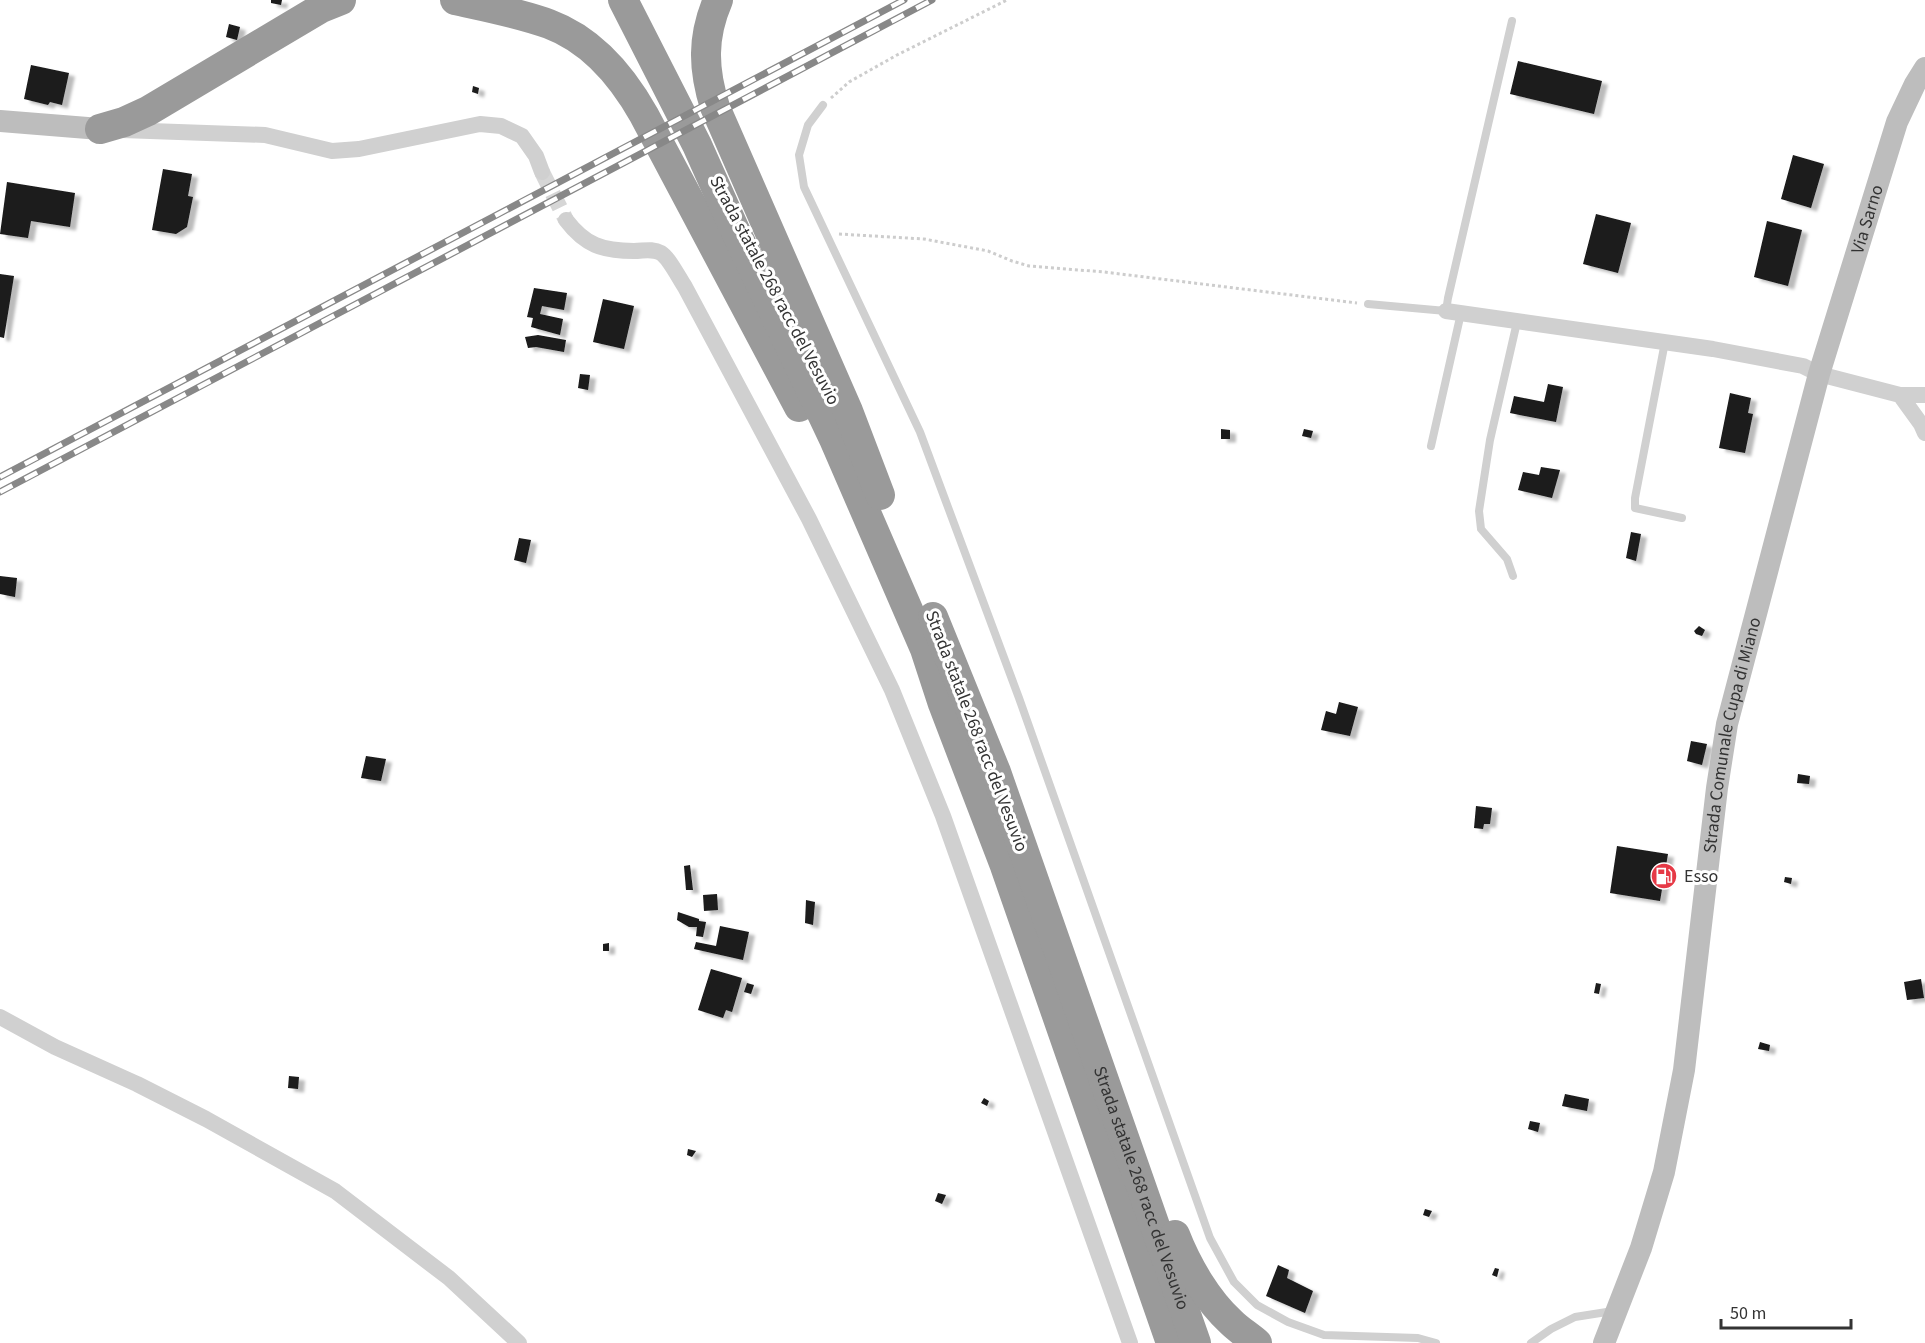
<svg xmlns="http://www.w3.org/2000/svg" width="1925" height="1343" font-family="'Source Sans 3',sans-serif">
<style>
.building{fill:#1a1a1a;filter:url(#shadow)}
.lines{fill:none;stroke-linecap:round;stroke-linejoin:round}
.street-tunnel{stroke:#d6d6d6;stroke-width:16;stroke-dasharray:16 8;stroke-linecap:butt}
.path{stroke:#cdcdcd;stroke-width:3;stroke-dasharray:3 3;stroke-linecap:butt}
.lane{stroke:#d0d0d0;stroke-width:8}
.street{stroke:#d0d0d0;stroke-width:16}
.secondary{stroke:#bdbdbd;stroke-width:22}
.highway{stroke:#9a9a9a;stroke-width:30}
.rail-casing{stroke:#888;stroke-width:7}
.rail{stroke:#fff;stroke-width:4.5;stroke-dasharray:14;stroke-linecap:butt}
.labels{text-anchor:middle;stroke-width:6;stroke-linejoin:round;paint-order:stroke}
.street-label{font-size:18px;fill:#333;stroke:#fff}
.poi-label{font-size:18px;fill:#333;stroke:#fff;text-anchor:start}
</style>
<defs>
<filter id="shadow"><feDropShadow dx="6" dy="3.5" stdDeviation="1.5" flood-color="#0004"/></filter>
</defs>
<rect width="100%" height="100%" fill="#fff"/>
<path class="building" d="M271,0H282L281,5L271,3Z
M229,24L240,27L237,40L226,37Z
M1518,61L1602,81L1594,114L1510,94Z
M31,65L69,73L62,105L50,102L48,105L24,99Z
M473,86L479,88L478,94L472,92Z
M1793,155L1824,164L1811,208L1781,199Z
M163,169L192,174L188,196L193,197L187,227L176,234L152,230Z
M7,182L75,193L70,227L31,221L28,238L0,234Z
M1596,214L1631,223L1618,273L1583,264Z
M1767,221L1802,230L1788,286L1754,277Z
M0,274L14,276L4,338L0,337Z
M534,288L567,293L564,310L542,306L540,314L563,319L560,335L531,327L533,318L527,317Z
M603,299L634,306L624,349L593,342Z
M538,335L566,340L564,352L536,347L528,348L525,337Z
M580,374L590,375L588,390L578,388Z
M1548,384L1563,387L1556,422L1510,413L1514,396L1544,402Z
M1730,393L1751,398L1748,413L1753,414L1745,453L1719,448Z
M1221,429L1230,430V439H1221Z
M1304,429L1313,431L1311,438L1302,436Z
M1541,467L1560,470L1552,498L1518,490L1523,472L1539,475Z
M1631,532L1641,534L1636,561L1626,558Z
M519,538L531,540L526,563L514,560Z
M0,576L17,578L15,597L0,594Z
M1699,626L1705,630L1702,636L1696,634L1694,631Z
M1339,702L1358,707L1350,736L1321,730L1326,711L1336,714Z
M1691,741L1707,744L1702,765L1687,761Z
M366,756L386,759L381,781L361,778Z
M1798,774L1810,776L1809,784L1797,783Z
M1476,806L1492,808L1490,824H1484L1483,829L1474,828Z
M1617,846L1668,854L1660,901L1610,893Z
M690,865L693,890H686L684,866Z
M1785,877L1792,878L1791,884L1784,882Z
M717,894L718,910L704,911L703,895Z
M806,900L815,902L813,925L805,923Z
M678,912L699,919V921L706,922L703,937L696,936L697,927H689L677,920Z
M720,926L749,932L743,960L694,949L696,942L716,946Z
M609,943V951H603V944Z
M711,969L742,978L732,1012L726,1010L723,1018L698,1010Z
M1921,979L1924,998L1907,1000L1904,982Z
M747,983L754,985L751,994L744,992Z
M1596,983L1601,984L1599,994L1594,993Z
M1760,1042L1770,1045L1769,1051L1758,1049Z
M289,1076L299,1077L298,1089L288,1088Z
M1565,1094L1589,1099L1587,1111L1562,1106Z
M984,1098L989,1101L987,1106L981,1103Z
M1530,1121L1540,1123L1538,1132L1528,1129Z
M688,1149L696,1151L692,1157L687,1155Z
M938,1193L946,1195L942,1204L935,1201Z
M1425,1209L1432,1211L1429,1217L1423,1215Z
M1278,1265L1289,1270L1287,1278L1313,1291L1305,1313L1266,1296Z
M1495,1268L1499,1269L1497,1277L1492,1275Z"/>
<g class="lines">
<path class="street-tunnel" d="M542,172L566,220"/>
<path class="path" d="M831,98L849,82L897,55L1007,0
M839,234L924,239L988,251L1012,261L1029,266L1104,272L1357,303"/>
<path class="lane" d="M823,105L808,125L799,155L804,187L920,432L1019,698L1210,1238L1234,1282L1257,1305L1288,1322L1324,1335L1418,1338L1436,1343
M1368,304L1446,311L1448,298L1512,21
M1665,342L1635,498V508L1682,518
M1431,446L1461,313
M1513,576L1507,559L1481,529L1479,511L1490,440L1517,322
M1531,1343L1551,1329L1575,1317L1613,1311"/>
<path class="street" d="M122,130L265,135L332,151L359,149L480,124L501,126L522,136L536,156L542,172
M566,220C585,245 602,251 634,251C644,251 652,248 661,253C669,258 679,278 685,287L809,519L892,690L943,816L1130,1343
M1446,311L1713,349L1803,366L1819,374L1900,395H1925
M1900,395L1921,424L1925,433
M0,1017L55,1047L137,1084L206,1119L335,1191L449,1278L519,1343"/>
<g class="secondary">
<path d="M0,121L100,129"/>
<path id="s1" d="M1604,1343L1641,1248L1664,1172L1684,1070L1717,788L1727,724L1819,374L1897,122L1915,84L1925,68"/>
</g>
<g class="highway">
<path d="M455,0C487,7 519,13 549,24C592,40 622,76 644,115L799,407"/>
<path d="M623,0L697,145L735,230L834,439L925,649L943,704L1005,866L1171,1343"/>
<path d="M718,0C702,37 703,69 715,107L848,411L880,495"/>
<path d="M100,129L124,122L148,111L321,8L341,0"/>
<path id="s2" d="M933,617L996,772L1196,1343"/>
<path d="M1175,1235C1187,1266 1207,1300 1231,1322C1239,1330 1249,1336 1257,1343"/>
</g>
<defs>
<path id="rail" d="M0,477L904,0
M0,492L932,0"/>
</defs>
<use href="#rail" class="rail-casing"/>
<use href="#rail" class="rail"/>
</g>
<defs>
<symbol id="fuel-disc" viewBox="-11 -11 22 22"><circle r="9.5" fill="#e63946" stroke="#fff"/><path d="M-5.5-6h7V0h2V4h1.3V-2.5L3-4.5l.8-.8L6-3V5H2.5V1h-1V6h-7ZM-4.2-4.7v3.2H.2V-4.7Z" fill="#fff"/></symbol>
</defs>
<g fill-rule="evenodd">
<use href="#fuel-disc" x="1649" y="861" width="30" height="30"/>
</g>
<g class="labels">
<g class="street-label">
<text dy="6" stroke="none"><textPath href="#s1" startOffset="1158">Via Sarno</textPath></text>
<text transform="translate(775 290) rotate(62)" y="6">Strada statale 268 racc del Vesuvio</text>
<text transform="translate(977 731) rotate(69)" y="6">Strada statale 268 racc del Vesuvio</text>
<text dy="6" stroke="none"><textPath href="#s1" startOffset="624">Strada Comunale Cupa di Miano</textPath></text>
<text dy="6" stroke="none"><textPath href="#s2" startOffset="608">Strada statale 268 racc del Vesuvio</textPath></text>
</g>
<g class="poi-label">
<text x="1684" y="882">Esso</text>
</g>
</g>
<path d="M1721 1319v9h130v-9" fill="none" stroke="#333333" stroke-width="3"/>
<text x="1730" y="1319" font-size="18" fill="#333333" stroke="#ffffff" stroke-width="4.5" paint-order="stroke">50 m</text>
</svg>
